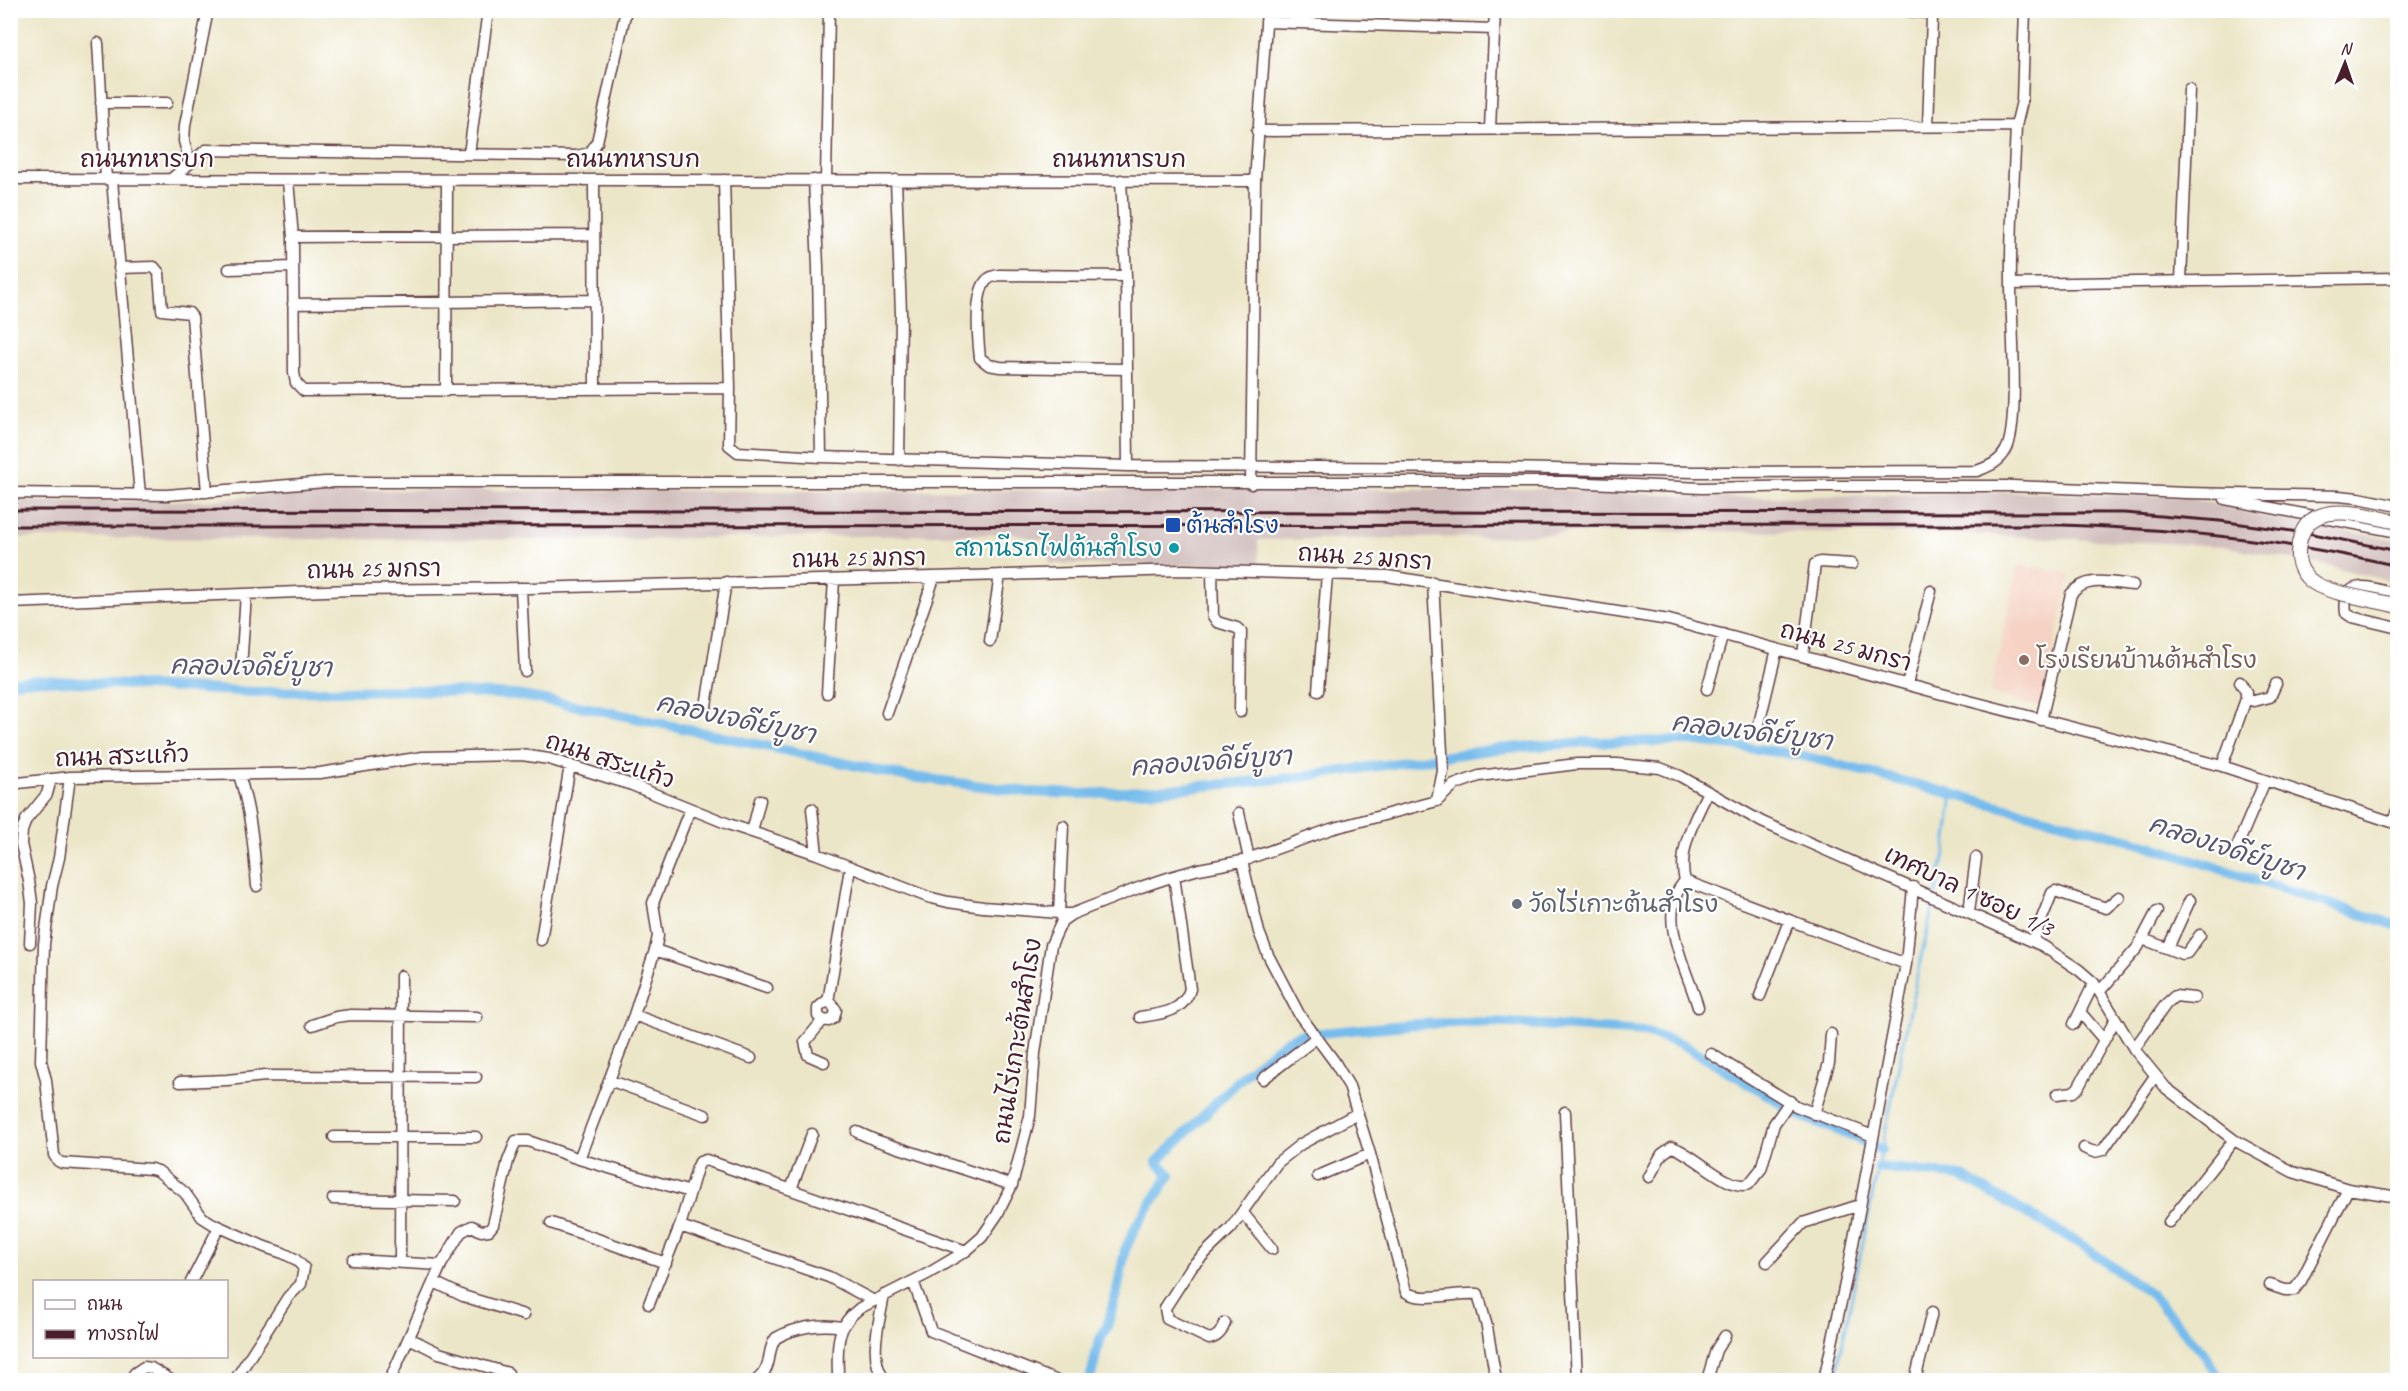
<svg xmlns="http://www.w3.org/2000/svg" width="2408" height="1391" font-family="Caveat,'Playpen Sans Thai',sans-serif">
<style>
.built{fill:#f5d2c2}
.railway{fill:#d1bfbd}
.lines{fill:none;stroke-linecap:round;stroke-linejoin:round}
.stream{stroke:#75bbec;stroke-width:3}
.canal{stroke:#75bbec;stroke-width:10}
.minor-casing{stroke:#623d43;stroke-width:13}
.minor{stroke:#fff;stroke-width:10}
.rail{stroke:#4a1f2b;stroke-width:3}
.tertiary-bridge-casing{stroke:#623d43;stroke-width:16;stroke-linecap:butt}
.tertiary-bridge{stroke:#fff;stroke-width:14}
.transit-dot{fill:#1a4fb4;stroke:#fff;stroke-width:2}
.culture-dot{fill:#0f9aa8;stroke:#fff;stroke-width:2}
.education-dot{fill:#8d6e63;stroke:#fff;stroke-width:2}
.worship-dot{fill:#6b7280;stroke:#fff;stroke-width:2}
.labels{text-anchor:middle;stroke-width:4.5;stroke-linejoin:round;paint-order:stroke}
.street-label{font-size:24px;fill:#4a1f2b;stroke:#fff}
.transit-label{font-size:24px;fill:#164399;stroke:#fff;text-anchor:start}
.culture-label{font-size:24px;fill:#0d838f;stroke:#fff;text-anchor:end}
.education-label{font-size:24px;fill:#785e54;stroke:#fff;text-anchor:start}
.worship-label{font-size:24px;fill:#5b616d;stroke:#fff;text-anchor:start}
.water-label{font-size:26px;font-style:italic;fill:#59566f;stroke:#fff}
</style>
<rect width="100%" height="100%" fill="#fff"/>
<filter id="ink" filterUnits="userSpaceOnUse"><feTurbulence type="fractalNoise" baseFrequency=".0167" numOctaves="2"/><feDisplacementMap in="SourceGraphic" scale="12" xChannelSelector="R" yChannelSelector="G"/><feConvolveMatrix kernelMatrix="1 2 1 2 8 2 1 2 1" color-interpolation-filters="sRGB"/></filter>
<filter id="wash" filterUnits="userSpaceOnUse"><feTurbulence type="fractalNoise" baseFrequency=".008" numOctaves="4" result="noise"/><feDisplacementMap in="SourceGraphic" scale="24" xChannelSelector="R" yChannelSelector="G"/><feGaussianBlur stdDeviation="1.35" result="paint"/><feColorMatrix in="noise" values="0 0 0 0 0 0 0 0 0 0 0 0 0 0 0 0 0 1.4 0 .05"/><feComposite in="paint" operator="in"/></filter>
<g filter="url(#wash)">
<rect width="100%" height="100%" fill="#ece6c8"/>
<path class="built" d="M2018,564L2070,574L2041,707L1990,694Z"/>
<path class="railway" d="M1189,489H1548L1726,498L2011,492L2185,497L2257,515L2397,540L2398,583L2329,566L2223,546L1966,534L1699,531L1564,533L1496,537L1258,540L1259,565L1050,564L1046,541L1014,534L562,540L11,538L10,501H204L318,490L807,491Z"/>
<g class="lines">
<path class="stream" d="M1835,1380L1918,971L1945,854L1953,794"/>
<path class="canal" d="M10,682L39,680L253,692L414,690L515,695L589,708L904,776L1028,792L1083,794L1160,790L1301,777L1496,749L1587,742L1698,741L1800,755L2128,839L2398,926
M1878,1167L1961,1176L2079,1243L2151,1294L2206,1356L2219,1380
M1090,1380L1099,1342L1107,1326L1117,1291L1125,1250L1136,1226L1170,1175L1157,1162L1248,1071L1288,1040L1299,1035L1416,1024L1495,1022L1645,1032L1682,1044L1768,1095L1794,1113L1852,1136L1882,1150"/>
</g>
</g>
<g filter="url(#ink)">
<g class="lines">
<defs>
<path id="minor" d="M1908,11L1929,13L1932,18L1928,126
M1266,22L1494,29
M98,43L106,179
M101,103H167
M2016,126L2022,101L2025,10
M1490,129L1495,10
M469,154L488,10
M190,163L184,141L185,125L208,10
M10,179L1255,181
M171,179L206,150L576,156L590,153L597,142L626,10
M112,180L140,495
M594,180L595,389
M724,180L730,388
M814,180L818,266L821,457
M826,180L829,10
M896,180L901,313L899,460
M1121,180L1126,276L1128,466
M288,181L293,237L294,373L296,383L304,391L730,388L729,445L738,452L821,457L1128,466L1499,468L1695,472L1977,471C1989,466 1999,463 2006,450C2020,425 2011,320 2011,286C2010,233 2014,179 2016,126L1257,131
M293,237L593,235
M119,268L154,267L159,273L162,310L189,313L192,317L207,492
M229,269L293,267
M1126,276L999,275C994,276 989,277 986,281C974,295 978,340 980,358L989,365L1000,367L1127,369
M2181,281L2189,89
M2011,284L2398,278
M293,304L594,300
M446,391L447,181
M1251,484L1255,181L1267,10
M10,493L167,495L325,482H1566L1702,488L1816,486H2013L2186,493L2338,496L2359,498L2398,506
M2225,499L2398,532
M1212,571L1213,616L1217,622L1237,628L1241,632L1240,712
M1433,582L1443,771L1437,800
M521,588L525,671
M2398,595C2375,589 2341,574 2346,613L2352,617L2398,628
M10,603L351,590L531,588L1184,570L1387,576L1669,620L1942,694L2222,766L2398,824
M990,641L1000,575
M1803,655L1815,564L1820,562L1852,564
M241,669L246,594
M1907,684L1931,591
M1707,689L1723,634
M1318,691L1327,574
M827,693L834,580
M2246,699L2254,701L2270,697L2276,684
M706,706L726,582
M887,713L934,578
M2041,720L2071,594C2087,575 2110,583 2133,585
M1759,724L1777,649
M2222,766L2246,699V692L2240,682
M239,775C251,812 254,848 257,886
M70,777L59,858L52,886L44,944L41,1061L46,1080L54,1155L58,1161L62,1163L151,1169L158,1171L185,1193L202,1217L213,1224L265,1247L283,1253L295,1259L304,1268L301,1284L288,1297L235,1380
M10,784L70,777L320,773L423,757L522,755L549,759L632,785L731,825L817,854L928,897L948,902L983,907L1071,914
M1708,792C1695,818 1677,851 1685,881L1906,964
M812,809L817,854
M1239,813L1249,859
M2392,822L2398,809
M752,832L760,800
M2236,849L2265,781
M1242,861L1259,932L1268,955L1299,1014L1334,1061L1349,1086L1370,1154L1406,1292C1421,1303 1458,1292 1478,1294L1487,1327L1496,1380
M1685,881C1654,914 1688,971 1698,1007
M1969,912L1976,858
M1059,914L1063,826
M2143,939L2182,954L2187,953L2200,935
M541,940L570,765
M2033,941L2052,893L2055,891L2106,908L2119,897
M30,943L32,903L29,881L21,844L22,831L26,820L47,794L51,779
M2168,948L2190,900
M655,950L767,988
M2100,991L2138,947L2157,911
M1760,996L1789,921
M828,1002L850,868
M2080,1012L2104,1040
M634,1015L751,1058
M1140,1017C1161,1014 1184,1012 1190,989L1174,876
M823,1020L818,1016V1008L825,1002L831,1003L836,1010L834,1018L829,1021L823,1020L805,1042L808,1055L824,1062
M2074,1024L2094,983
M312,1025L336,1017L351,1015L477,1017
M2134,1049L2166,1004L2175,996L2194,998
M1711,1054L1796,1106L1873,1136
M1263,1079L1316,1038
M609,1080L705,1115
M180,1082L227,1080L265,1076L476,1077
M2057,1094L2073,1092L2078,1088L2115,1020
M1565,1112L1577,1380
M1814,1114L1829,1063L1831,1034
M857,1132L875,1140L1012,1185
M334,1137H476
M2084,1148L2094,1152L2103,1150L2155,1076
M579,1159L690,1192
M1318,1176L1370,1154
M1649,1177L1662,1154L1672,1147C1694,1153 1728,1192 1749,1184L1761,1169L1774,1124L1790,1101
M791,1189L812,1134
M333,1199L455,1201
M1243,1213L1272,1249
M2169,1222L2234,1140
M551,1223L666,1263
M680,1226L829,1277L874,1301
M353,1260L441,1265
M400,1261L401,976
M1767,1262L1803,1223L1860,1205
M913,1281L931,1331L1055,1380
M191,1282L219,1227
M434,1282L463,1296L524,1315
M2270,1285L2285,1290H2294L2301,1281L2348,1189
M884,1295C880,1320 867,1359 885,1380
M649,1304L680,1226L697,1168L700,1162L706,1160L966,1251
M1225,1323C1221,1332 1219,1337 1209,1339L1167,1319L1165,1308L1192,1266L1231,1228L1277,1163L1301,1144L1358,1113
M409,1338L439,1353L508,1373
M130,1380L135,1373L144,1367L151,1368L171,1380
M390,1380L441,1265L461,1232L472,1226L481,1231L489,1230L493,1225L508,1161L516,1141H528L579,1159L634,1015L655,950L658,936L653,903L690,809
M757,1380C775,1364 765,1352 776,1338C795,1327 821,1323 842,1327
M838,1380C838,1350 833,1328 860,1308L929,1273L966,1251L982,1237L997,1215L1012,1185L1030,1116L1035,1053L1051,945L1062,921L1072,914L1141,887L1174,876L1199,869L1242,861L1331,829L1437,801L1454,785L1479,776L1577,764H1617L1660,768L1680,776L1762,822L2043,946L2079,970L2094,983L2134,1049L2166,1088L2234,1140L2293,1172L2348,1189L2398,1197
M1707,1380L1716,1350L1725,1336
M1824,1380L1848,1270L1906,964L1913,887
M1915,1380L1932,1312"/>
</defs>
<use href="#minor" class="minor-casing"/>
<use href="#minor" class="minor"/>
<path class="rail" d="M10,510L2124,513L2220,521L2313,534L2398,551
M10,526L2062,525C2176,529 2287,540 2398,566"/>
<defs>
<path id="tertiary-bridge" d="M2398,522C2362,515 2301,494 2298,552C2297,564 2303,576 2314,583C2330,594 2376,600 2398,606"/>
</defs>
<use href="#tertiary-bridge" class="tertiary-bridge-casing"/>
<use href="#tertiary-bridge" class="tertiary-bridge"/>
</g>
</g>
<rect class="transit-dot" x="1165" y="517" width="16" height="16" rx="3"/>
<circle class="culture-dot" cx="1174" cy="548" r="6"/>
<circle class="education-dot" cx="2024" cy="660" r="6"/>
<circle class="worship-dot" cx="1517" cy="904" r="6"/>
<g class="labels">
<g class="street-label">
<text x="147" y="167">ถนนทหารบก</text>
<text x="633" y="167">ถนนทหารบก</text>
<text x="1119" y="167">ถนนทหารบก</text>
<text transform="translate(1365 557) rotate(4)" y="8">ถนน 25 มกรา</text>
<text transform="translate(859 558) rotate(-1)" y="8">ถนน 25 มกรา</text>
<text transform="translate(374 569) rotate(-1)" y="8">ถนน 25 มกรา</text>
<text transform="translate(1846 646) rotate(15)" y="8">ถนน 25 มกรา</text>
<text transform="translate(122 756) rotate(-2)" y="8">ถนน สระแก้ว</text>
<text transform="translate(610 760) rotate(18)" y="8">ถนน สระแก้ว</text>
<text transform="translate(1969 891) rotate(25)" y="8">เทศบาล 1 ซอย 1/3</text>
<text transform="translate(1017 1041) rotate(-81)" y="8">ถนนไร่เกาะต้นสำโรง</text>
</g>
<g class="transit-label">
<text x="1186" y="533">ต้นสำโรง</text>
</g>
<g class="culture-label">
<text x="1162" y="556">สถานีรถไฟต้นสำโรง</text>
</g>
<g class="education-label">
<text x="2036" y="668">โรงเรียนบ้านต้นสำโรง</text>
</g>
<g class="worship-label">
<text x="1529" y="912">วัดไร่เกาะต้นสำโรง</text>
</g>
<g class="water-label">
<text transform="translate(251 666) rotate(1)" y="9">คลองเจดีย์บูชา</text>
<text transform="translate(736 718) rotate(12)" y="9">คลองเจดีย์บูชา</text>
<text transform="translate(1752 731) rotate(7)" y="9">คลองเจดีย์บูชา</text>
<text transform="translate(1211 761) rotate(-4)" y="9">คลองเจดีย์บูชา</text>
<text transform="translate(2227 847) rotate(18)" y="9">คลองเจดีย์บูชา</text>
</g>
</g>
<rect width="2408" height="1391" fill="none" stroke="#fff" stroke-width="36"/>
<rect x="33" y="1280" width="195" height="78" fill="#ffffff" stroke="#b7a5aa" stroke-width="1.5"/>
<rect x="45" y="1300" width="30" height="9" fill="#ffffff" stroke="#b7a5aa" stroke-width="1.5"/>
<text x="87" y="1310" font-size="18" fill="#4a1f2b">ถนน</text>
<rect x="45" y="1330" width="30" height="9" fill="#4a1f2b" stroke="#b7a5aa" stroke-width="1.5"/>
<text x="87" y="1340" font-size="18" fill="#4a1f2b">ทางรถไฟ</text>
<g transform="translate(2345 63) rotate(2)" stroke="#ffffff" stroke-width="4.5" paint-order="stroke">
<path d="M0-4.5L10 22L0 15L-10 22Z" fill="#4a1f2b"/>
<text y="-9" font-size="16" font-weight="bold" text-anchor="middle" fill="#4a1f2b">N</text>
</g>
</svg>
